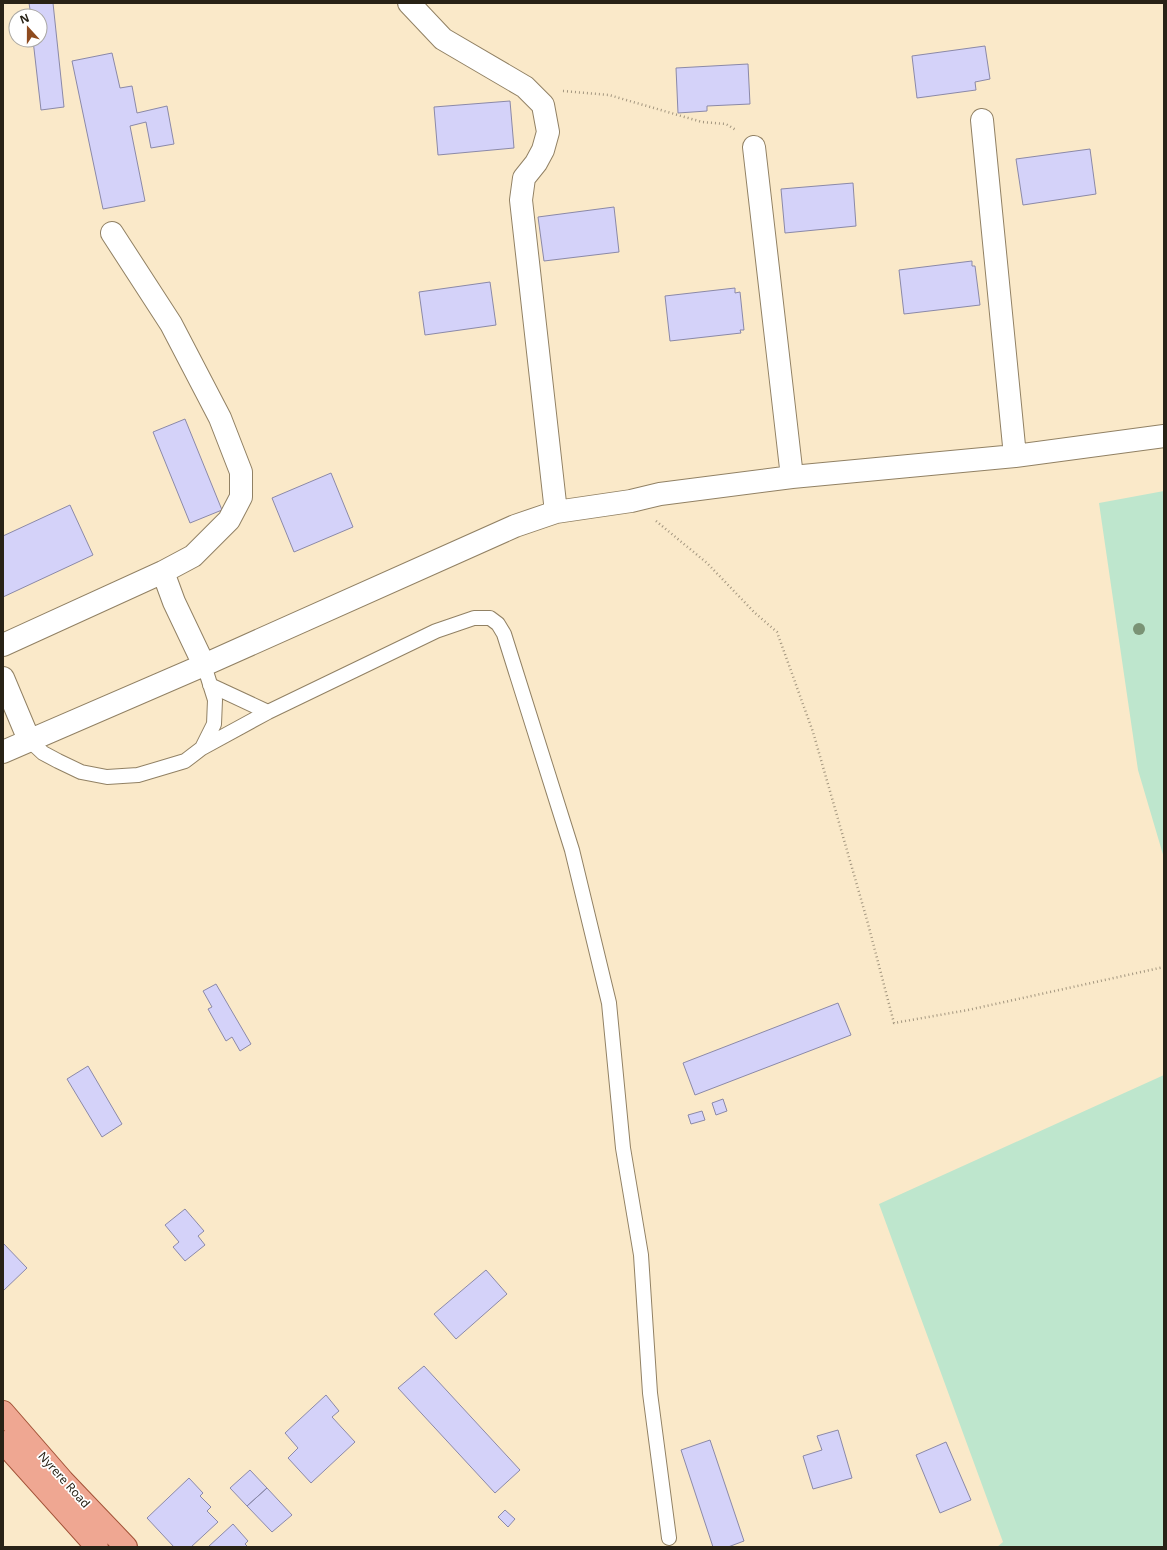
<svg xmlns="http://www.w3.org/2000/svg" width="1167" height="1550" font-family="'Noto Sans',sans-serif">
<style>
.green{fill:#bee6cd}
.building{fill:#d4d2f9;stroke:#8b89a8}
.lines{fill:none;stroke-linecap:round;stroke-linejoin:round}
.service-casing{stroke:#918164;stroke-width:16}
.minor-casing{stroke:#918164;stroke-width:24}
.primary-casing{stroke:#a25237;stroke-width:24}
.path{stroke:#a3967f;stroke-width:2.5;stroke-dasharray:1 3;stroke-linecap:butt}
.service{stroke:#fff;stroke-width:14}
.minor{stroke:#fff;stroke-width:22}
.primary{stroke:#efa792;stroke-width:22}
.tree{fill:#7a9375}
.labels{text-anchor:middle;stroke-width:3.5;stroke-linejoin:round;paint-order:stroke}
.street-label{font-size:12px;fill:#282216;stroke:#fff}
</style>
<rect width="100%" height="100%" fill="#fae9c9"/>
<path class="green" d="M1164,491V858L1138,770L1099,503Z
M1164,1075V1547H997L1003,1542L879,1204Z"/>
<path class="building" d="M29,3H53L64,107L41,110L33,40H40V16H31Z
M985,46L990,79L975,82L976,90L917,98L912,56Z
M112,53L120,88L132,86L137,113L167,106L174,144L151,148L146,122L130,126L145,201L103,209L72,61Z
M748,64L750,104L707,106V111L678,113L676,68Z
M510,101L514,148L438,155L434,107Z
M1090,149L1096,194L1023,205L1016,159Z
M853,183L856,226L785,233L781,189Z
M614,207L619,252L544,261L538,217Z
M972,261V266H975L980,305L904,314L899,270Z
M490,282L496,325L425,335L419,292Z
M735,288V293L740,292L744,330H740L741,333L670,341L665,296Z
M185,419L222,510L190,523L153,432Z
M331,473L353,527L294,552L272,498Z
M70,505L93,555L3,597V536Z
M216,984L251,1044L240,1051L232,1037L226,1041L208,1009L212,1007L203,991Z
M838,1003L851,1035L695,1095L683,1063Z
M88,1066L122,1124L102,1137L67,1079Z
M723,1099L727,1111L716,1115L712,1103Z
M702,1111L705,1120L691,1124L688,1115Z
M185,1209L204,1231L198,1236L205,1245L185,1261L173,1247L179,1242L165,1225Z
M3,1243L27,1268L3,1291Z
M486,1270L507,1294L456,1339L434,1314Z
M424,1366L520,1470L495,1493L398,1388Z
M326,1395L339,1411L332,1417L355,1442L311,1483L288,1458L298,1448L285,1433Z
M838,1430L852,1478L813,1489L803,1456L822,1450L817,1436Z
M710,1440L744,1541L728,1547H713L681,1450Z
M946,1442L971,1500L940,1513L916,1455Z
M250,1470L267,1488L247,1506L230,1488Z
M189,1478L203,1493L200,1496L211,1507L207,1511L218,1522L191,1547H174L147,1518Z
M267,1488L292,1515L272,1532L247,1506Z
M505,1510L515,1519L508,1527L498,1517Z
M233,1524L248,1541L245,1544L248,1547H208Z"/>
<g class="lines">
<defs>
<path id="service" d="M210,685L268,712
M29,740L43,753L58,761L81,772L107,777L138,775L185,761L202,748L214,724L215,700L204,665
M202,748L268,712L436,631L474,618H490L498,624L504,634L572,850L609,1003L623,1148L641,1255L650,1393L669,1538"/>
<path id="minor" d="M409,3L443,39L525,87L543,105L548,132L543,150L536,163L524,178L521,200L556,512
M982,120L1015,456
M754,147L792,477
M112,233L171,324L220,418L241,472V497L229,520L193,556L163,572L174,602L204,665
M3,645L163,572
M3,678L29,740
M3,752L204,665L515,526L556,512L631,501L660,494L792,477L1015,456L1164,436"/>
<path id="primary" d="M3,1412L63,1481L126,1547
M3,1442L97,1547"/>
</defs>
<use href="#service" class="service-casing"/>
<use href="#minor" class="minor-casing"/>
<use href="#primary" class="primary-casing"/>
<path class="path" d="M563,91L609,95L702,122L726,124L736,130
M656,521L707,563L755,613L777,632L813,732L867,920L894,1023L968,1010L1164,967"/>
<use href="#service" class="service"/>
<use href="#minor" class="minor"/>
<use href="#primary" class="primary"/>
</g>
<circle class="tree" cx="1139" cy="629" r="6"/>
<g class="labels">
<g class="street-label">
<text transform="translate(64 1480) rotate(48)" y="4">Nyrere Road</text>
</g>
</g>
<rect width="1167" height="1550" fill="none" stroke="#282216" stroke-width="8"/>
<g transform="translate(28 28) rotate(339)"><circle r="19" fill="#ffffff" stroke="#a9a7a2"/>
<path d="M0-3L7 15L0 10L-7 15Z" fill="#8e4a1e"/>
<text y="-6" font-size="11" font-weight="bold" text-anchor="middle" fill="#282216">N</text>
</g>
</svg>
